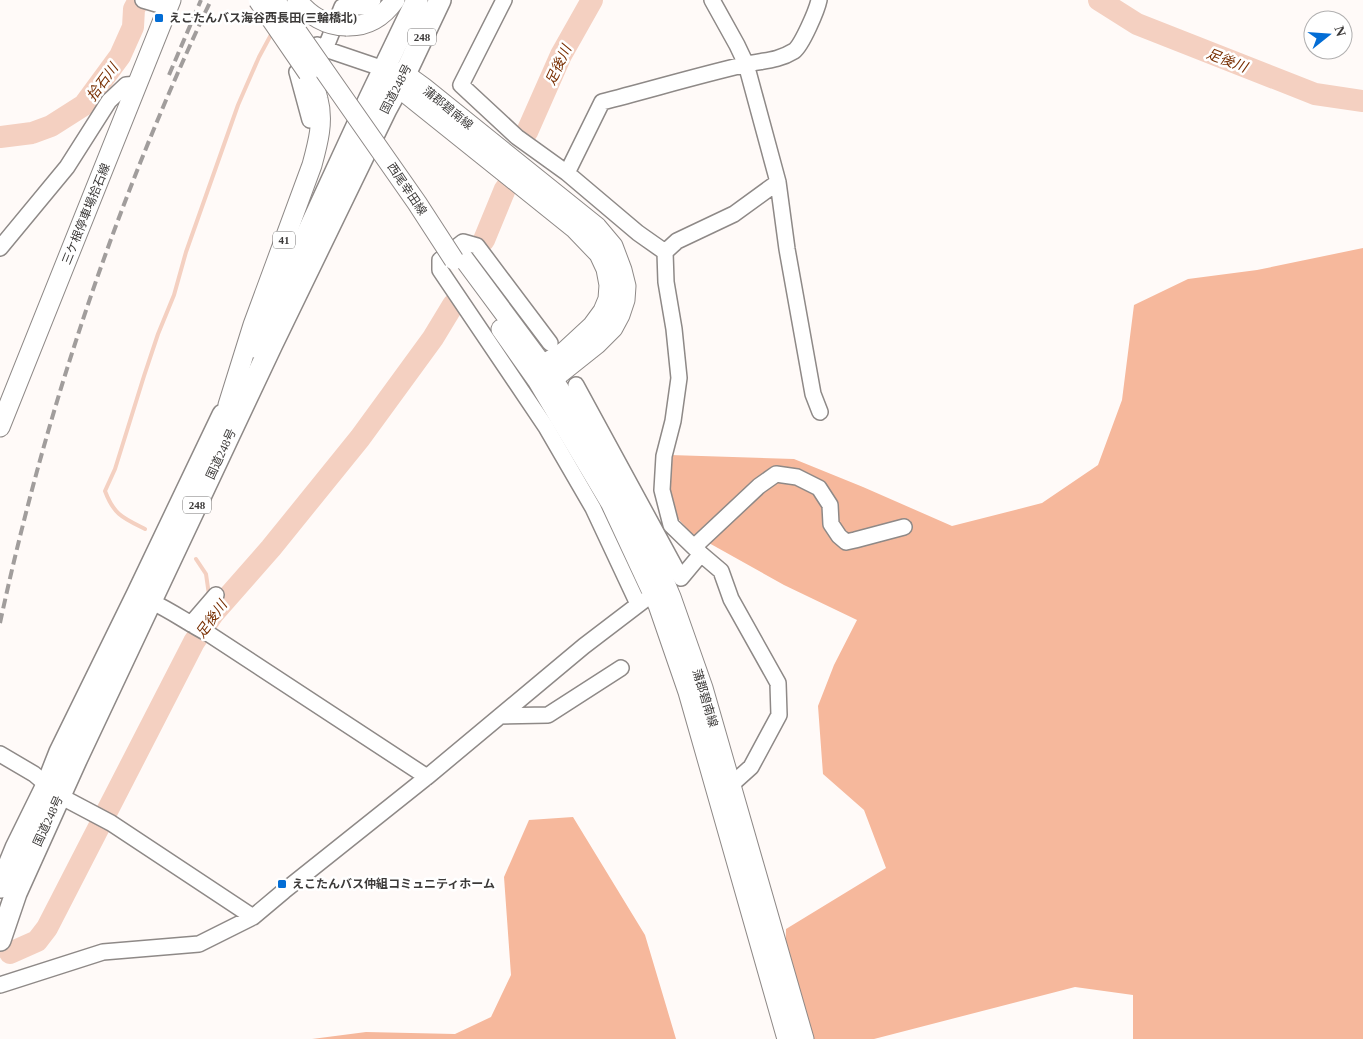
<svg xmlns="http://www.w3.org/2000/svg" width="1363" height="1039" font-family="'Times New Roman','Noto Sans JP',serif">
<style>
.green{fill:#f6b89c}
.lines{fill:none;stroke-linecap:round;stroke-linejoin:round}
.stream{stroke:#f4d0c1;stroke-width:4}
.river{stroke:#f4d0c1;stroke-width:22}
.minor-casing{stroke:#8e8987;stroke-width:18}
.major-casing{stroke:#8e8987;stroke-width:21}
.highway-casing{stroke:#8e8987;stroke-width:24}
.minor{stroke:#fff;stroke-width:15}
.major{stroke:#fff;stroke-width:19}
.highway{stroke:#fff;stroke-width:21}
.rail{stroke:#a19d9c;stroke-width:4;stroke-dasharray:10 5;stroke-linecap:butt}
.major-bridge-casing{stroke:#8e8987;stroke-width:21;stroke-linecap:butt}
.major-bridge{stroke:#fff;stroke-width:19}
.poi-dot{fill:#036dd5;stroke:#fff;stroke-width:2}
.labels{text-anchor:middle;stroke-width:5;stroke-linejoin:round;paint-order:stroke}
.shield{fill:#fff;stroke:#767574;stroke-width:1}
.shield-label{font-size:11px;font-weight:bold;fill:#3c3a39}
.poi-label{font-size:12px;font-weight:bold;fill:#3c3a39;stroke:#fff;text-anchor:start}
.street-label{font-size:12px;fill:#3c3a39;stroke:#fff}
.water-label{font-size:14px;font-style:italic;fill:#782e00;stroke:#fff}
</style>
<rect width="100%" height="100%" fill="#fffaf8"/>
<path class="green" d="M1363,248V1039H1133V995L1075,987L874,1039H814L784,999L786,929L886,868L864,810L823,774L818,706L834,665L857,620L784,585L691,533L663,502L670,455L794,459L863,487L952,526L1042,503L1098,465L1122,400L1134,305L1188,279L1257,270Z
M573,817L645,935L676,1039H312L366,1032L455,1034L491,1017L511,975L504,877L529,820Z"/>
<g class="lines">
<path class="stream" d="M145,529C123,518 114,515 105,491L115,469L144,376L158,334L174,295L186,252L238,105L259,57L273,31
M196,559L206,574L209,595"/>
<path class="river" d="M1099,0L1137,24L1315,94L1363,101
M527,132L561,55L592,0
M0,137L32,133L51,126L84,105L120,56L133,27L134,9L139,0
M484,240L505,189
M10,953L37,941L47,928L194,642L213,614L271,548L360,438L433,338L453,305"/>
<defs>
<path id="minor" d="M143,0L160,5L167,11
M504,0L461,85L517,137L567,173L638,233L665,252
M712,0L737,45L746,64L778,182L787,249L813,394L820,412
M317,45L325,49L384,69
M310,120L297,72L325,49L342,7H367L373,0
M567,173L602,102C649,90 696,76 743,65C762,60 776,62 794,51C802,45 817,10 819,0
M0,248L67,167L109,101L126,85L138,84
M550,343L477,246L463,242L440,260V270L546,427L593,508L638,604
M576,385L681,578L701,554
M694,547L759,486L776,474L797,477L819,488L830,505L831,524L839,536L846,542L855,540L904,527
M152,602C172,611 189,624 209,634L427,777
M191,624L216,595
M500,716L548,715L621,668
M0,754L34,774L60,796L111,823L253,917
M731,785L751,767L779,715L778,683L731,599L721,571L701,554L671,525L662,490L664,456L673,421L679,378L674,329L666,282L665,252L677,241L734,214L778,182
M0,985L103,952L199,944L253,917L284,891L427,777L584,646L643,601"/>
<path id="major" d="M346,26C368,27 383,17 395,0
M391,71L405,74L423,87L597,227L613,246L622,270L626,286L625,300L620,315L613,328L597,344L553,379L541,380
M389,76L398,87L574,228L599,254L606,269L609,285L608,299L603,311L592,326L565,351L544,364L540,374
M461,255L553,379L583,426L641,526L671,597L703,688L804,1039
M501,329L537,380L611,504L658,605L688,692L787,1039
M228,405L253,325L312,165C318,143 324,121 318,99C316,90 312,81 308,73
M0,427L171,0"/>
<path id="highway" d="M255,347L370,98L417,0
M0,887L16,848L47,785L60,752L137,595L223,415
M0,940L16,893L76,760L272,344L386,109L405,74L440,0"/>
</defs>
<use href="#minor" class="minor-casing"/>
<use href="#major" class="major-casing"/>
<use href="#highway" class="highway-casing"/>
<use href="#minor" class="minor"/>
<use href="#major" class="major"/>
<use href="#highway" class="highway"/>
<path class="rail" d="M169,75L201,0
M0,623C46,409 117,199 211,0"/>
<defs>
<path id="major-bridge" d="M258,0L308,73
M275,0L417,203L454,260
M297,0C309,15 326,26 346,26"/>
</defs>
<use href="#major-bridge" class="major-bridge-casing"/>
<use href="#major-bridge" class="major-bridge"/>
</g>
<g class="poi-dot">
<rect x="154" y="13" width="10" height="10" rx="2.5"/>
<rect x="277" y="879" width="10" height="10" rx="2.5"/>
</g>
<g class="labels">
<g class="shield">
<rect x="408" y="28.5" width="28" height="17" rx="4"/>
<rect x="273" y="231.5" width="22" height="17" rx="4"/>
<rect x="183" y="496.5" width="28" height="17" rx="4"/>
</g>
<g class="shield-label">
<text x="422" y="41">248</text>
<text x="284" y="244">41</text>
<text x="197" y="509">248</text>
</g>
<g class="poi-label">
<text x="169" y="22">えこたんバス海谷西長田(三輪橋北)</text>
<text x="292" y="888">えこたんバス仲組コミュニティホーム</text>
</g>
<g class="street-label">
<text transform="translate(396 89) rotate(-63)" y="4">国道248号</text>
<text transform="translate(448 108) rotate(39)" y="4">蒲郡碧南線</text>
<text transform="translate(407 189) rotate(56)" y="4">西尾幸田線</text>
<text transform="translate(86 214) rotate(-68)" y="4">三ケ根停車場拾石線</text>
<text transform="translate(221 454) rotate(-65)" y="4">国道248号</text>
<text transform="translate(705 698) rotate(73)" y="4">蒲郡碧南線</text>
<text transform="translate(48 821) rotate(-65)" y="4">国道248号</text>
</g>
<g class="water-label">
<text transform="translate(1227 60) rotate(21)" y="5">足後川</text>
<text transform="translate(558 65) rotate(-65)" y="5">足後川</text>
<text transform="translate(102 82) rotate(-54)" y="5">拾石川</text>
<text transform="translate(211 619) rotate(-54)" y="5">足後川</text>
</g>
</g>
<g transform="translate(1328 35) rotate(73)"><circle r="24" fill="#ffffff" stroke="#b1b0b0"/>
<path d="M0-4L9 19L0 12L-9 19Z" fill="#036dd5"/>
<text y="-8" font-size="14" font-weight="bold" text-anchor="middle" fill="#3c3a39">N</text>
</g>
</svg>
